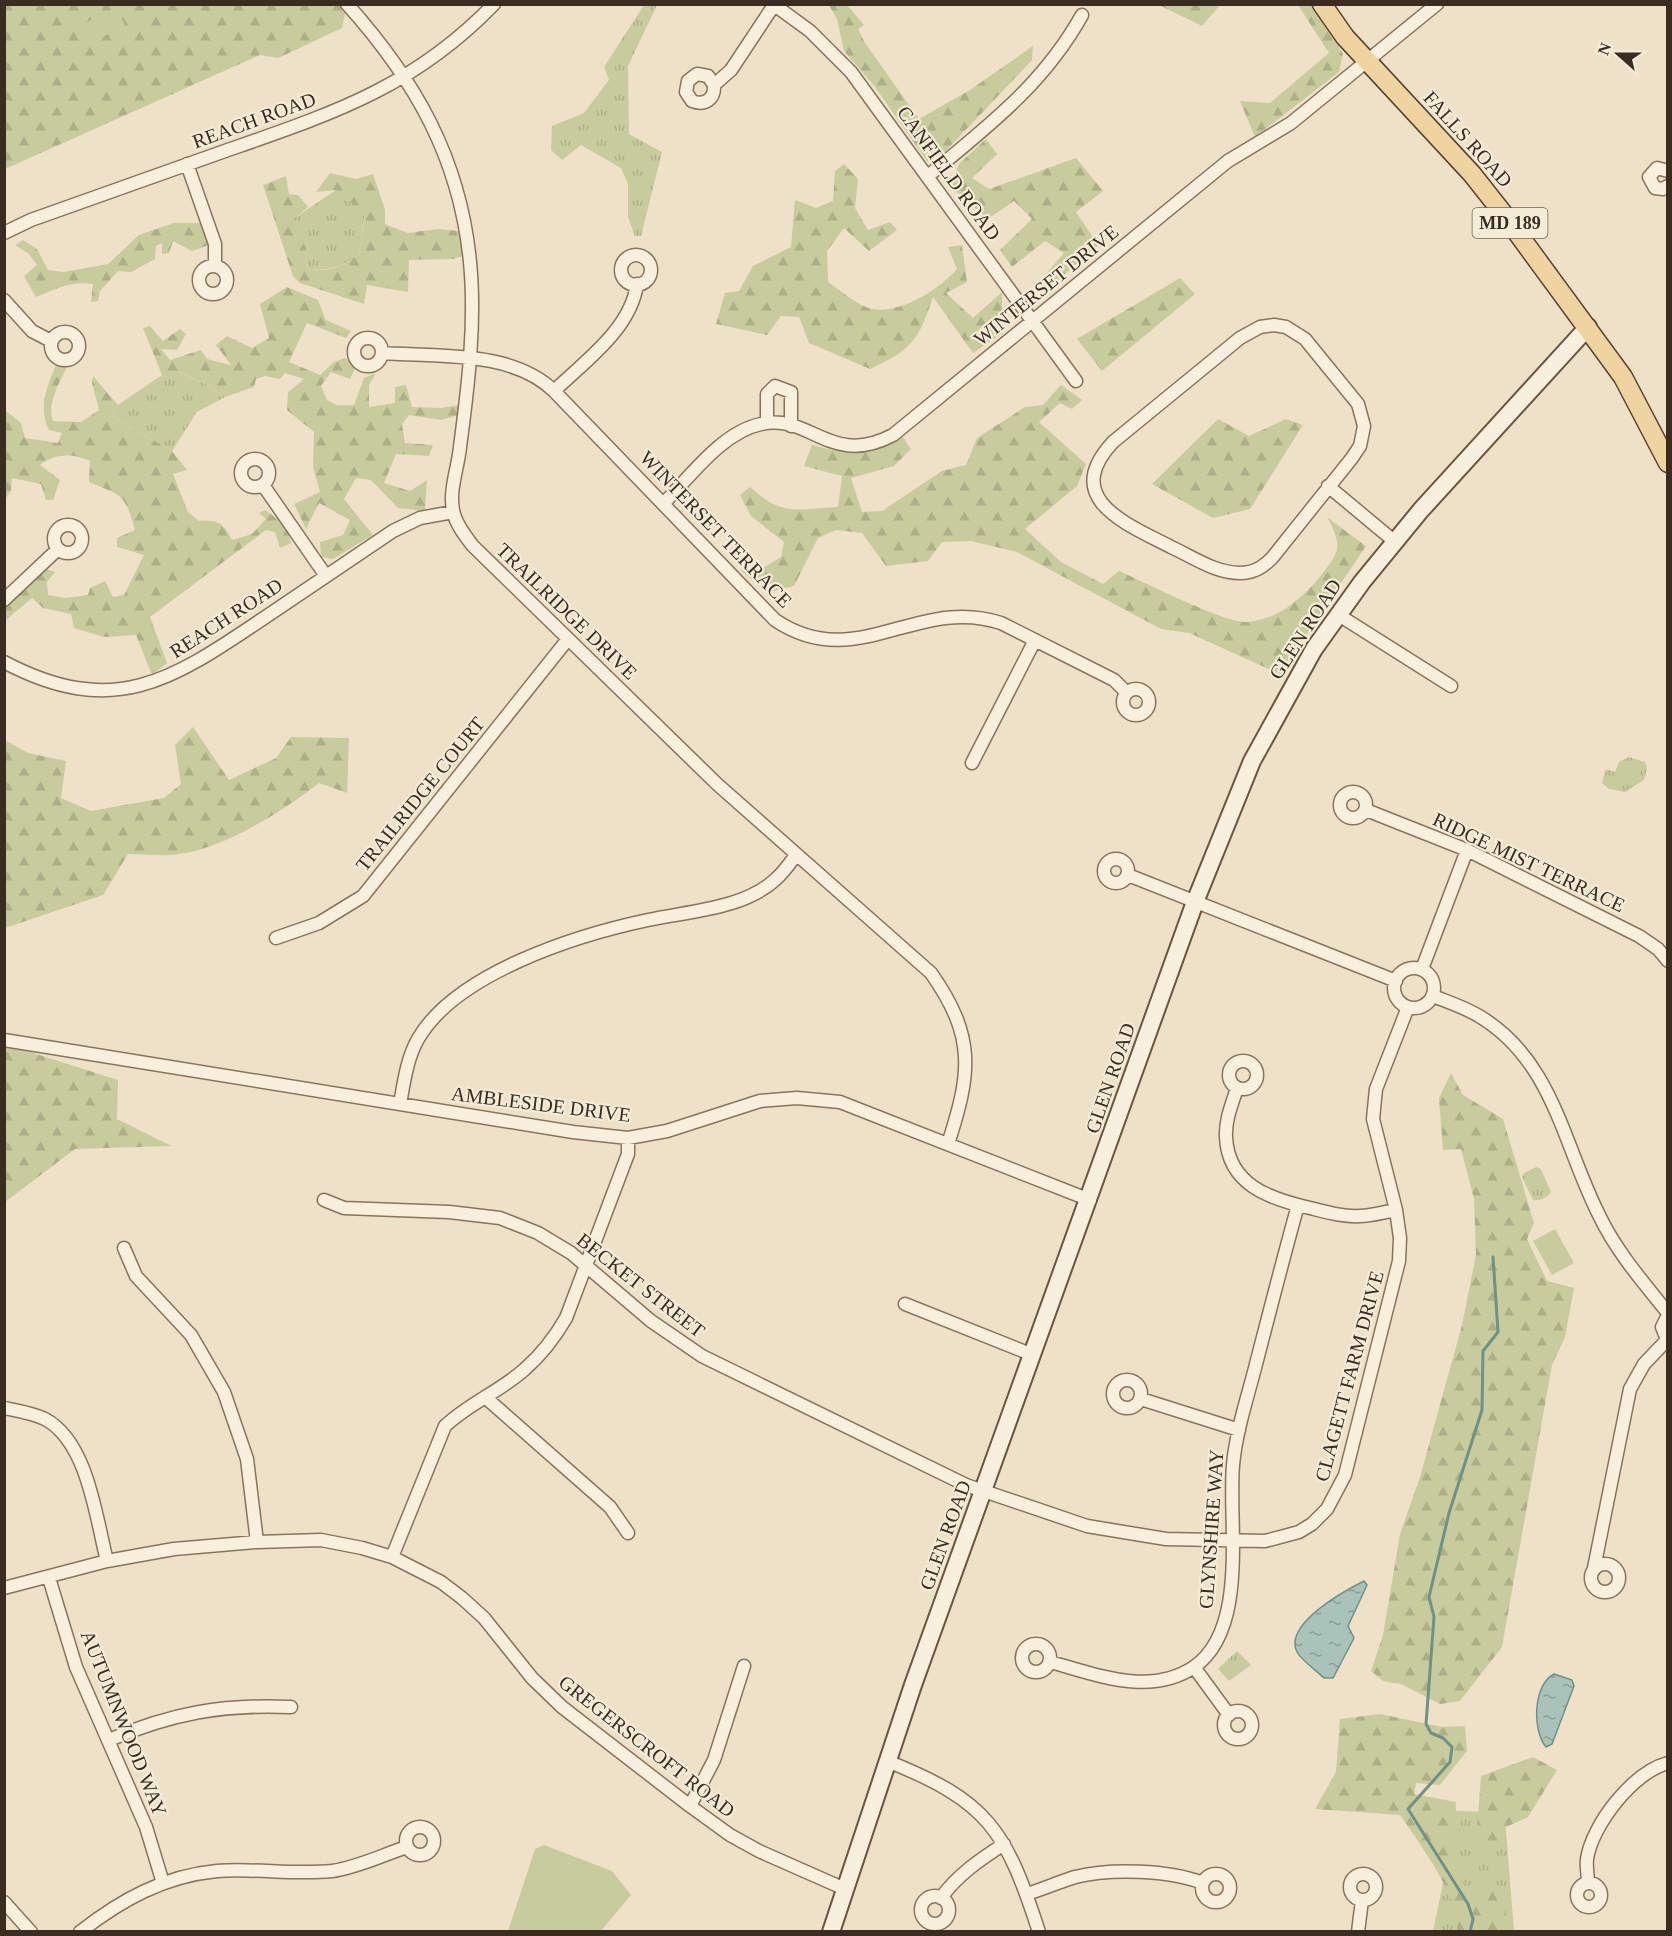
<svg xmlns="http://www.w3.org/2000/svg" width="1672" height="1936" font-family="'Times New Roman',serif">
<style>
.grass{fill:url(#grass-tufts)}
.forest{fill:url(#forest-firs)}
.garden{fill:#c8cc9c}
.water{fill:url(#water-ripples);stroke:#6f9187;stroke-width:1.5}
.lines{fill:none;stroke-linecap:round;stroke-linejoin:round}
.stream{stroke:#6f9187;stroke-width:3}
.street-casing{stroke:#8a735d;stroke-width:15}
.secondary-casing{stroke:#6c5540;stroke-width:20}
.primary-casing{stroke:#584231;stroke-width:21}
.street{stroke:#f8efdc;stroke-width:12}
.secondary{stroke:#f8efdc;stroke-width:16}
.primary{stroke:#efd4a2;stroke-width:18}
.labels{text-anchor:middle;stroke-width:4.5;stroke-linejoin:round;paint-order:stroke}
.shield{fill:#f5ecd8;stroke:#726658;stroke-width:1.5}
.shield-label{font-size:18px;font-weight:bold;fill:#3a2c21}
.street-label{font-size:20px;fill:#3a2c21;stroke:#f5ecd8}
</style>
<defs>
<pattern id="grass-tufts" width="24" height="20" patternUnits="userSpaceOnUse" patternTransform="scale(1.5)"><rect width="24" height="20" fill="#c8cc9c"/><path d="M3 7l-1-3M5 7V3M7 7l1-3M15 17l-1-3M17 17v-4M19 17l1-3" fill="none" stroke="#adaf86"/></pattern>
<pattern id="forest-firs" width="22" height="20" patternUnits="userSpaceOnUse" patternTransform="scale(1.5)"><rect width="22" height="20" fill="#c8cc9c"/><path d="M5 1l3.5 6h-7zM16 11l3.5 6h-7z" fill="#adaf86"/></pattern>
<pattern id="water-ripples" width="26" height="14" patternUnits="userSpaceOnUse" patternTransform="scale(1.5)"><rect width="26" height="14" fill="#a9c2ba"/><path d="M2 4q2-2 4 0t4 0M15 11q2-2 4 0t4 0" fill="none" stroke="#8b9e97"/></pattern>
</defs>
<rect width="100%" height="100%" fill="#eee1c8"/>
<path class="grass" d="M644,5H657L628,66L629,134L662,152L641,236H635L628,217V184L621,168L581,145L562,160L551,150L552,126L584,113L609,80L604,67Z
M336,190L365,214L359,254C342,266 329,273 307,268L306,247L290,221Z
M177,371L206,384L225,397L197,412L172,451L111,416L118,405L162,375L174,379Z
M1629,757L1645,762L1647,768L1644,780L1625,792L1609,789L1602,783L1606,769L1615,772L1619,762Z
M1536,1167L1541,1169L1551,1192C1548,1198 1539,1201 1533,1200L1522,1177L1524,1173Z
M1237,1651L1251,1665L1229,1681L1218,1669Z
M1410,1809L1486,1812L1505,1818L1514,1931H1433L1446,1869Z"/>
<path class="forest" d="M4,5H347L342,28L278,58L260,55L5,169Z
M829,5H847L864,25L858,29L865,43L919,119L970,90L1033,46L1032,60L943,154L927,161L875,87L844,51L837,19Z
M1159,5H1220L1202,26Z
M1298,5H1313L1343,54L1339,72L1255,137L1240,101L1270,103L1329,53Z
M986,139L997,154L972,178L989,189L1076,158L1103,191L1076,212L1098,245L1048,289L1040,281L1064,253L1045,241L1012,267L1000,250L1032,219L1014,201L988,219L950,186L959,164Z
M844,164L858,179L855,208L868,230L890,222L897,230L869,251L844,228L827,251L828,282C840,290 858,306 872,309C901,314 938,290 957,269L948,247L962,245L967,282L946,293L973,318L1002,292V333L973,353L933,297C918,341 913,349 870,369L809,343L799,317L781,316L767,335L716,324L725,293L739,291L753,266L791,247L795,200L816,208L833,201L835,171Z
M330,173L356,179L373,174L385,210V224L408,233L437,229L459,231L463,256L453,259L409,260L408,292L367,285L364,304L300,283L293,276L263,185L286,176L289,194L298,195L308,207L291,221L306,247L307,268C329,274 342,266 359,254L365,215L336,190L316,192Z
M174,223H202L209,245L192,251L173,241L169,253L162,254V243L156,246L155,259L131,272L118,271L100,291L98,301L91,302L93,284C70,281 57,289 36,297L24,276L37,265L29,254L15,245L23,240L37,249L48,270L64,272L108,264L139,235Z
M1180,278L1195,294L1102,371L1077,339Z
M287,287L318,300L326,320L351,331L346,338L307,323L289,362L320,375L334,362L345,358L356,366L350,379L331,372L321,386L327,400L337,405H354L364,378L376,373L369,385V407L395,403V387L406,385L412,407L442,408L458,405L459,415L441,420L409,415L402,424L405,443L433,445L429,456L396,454L384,483L410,491L427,480L425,511L398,508L371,480L356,478L344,499L373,535L333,559L321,557L320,542L343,535L350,520L319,503L306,529L294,504L320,492L313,467L314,432L287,410L288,392L304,379L285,373L280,379L265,376L256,379L254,387L225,397L206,384L178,371L174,379L162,375L143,328L150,326L163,341L180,329L186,334L177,350L161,349L170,360L201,350L207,359L231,365L216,345L227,336L252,348L269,338L260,304Z
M57,362L68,365C61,379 46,405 53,421L81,422L99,410L92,383L93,376L118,405L111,416L172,451L187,470L173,474L188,512L199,521C218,520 223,522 232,540L252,534L266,519L259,513L265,510L286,525L291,543L280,548L275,532L266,530L150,617L167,663L152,675L136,635L104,637L74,628L71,614L43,608L32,598L5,621V608L46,569L55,572L47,582L48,595L65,598L88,595L90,588L105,581L113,597L124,595L144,555L117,547V538L135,530C125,494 123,496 89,482L90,461C74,453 54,453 40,465L60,480L53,500H46L41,484L12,478L11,491L5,500V410L21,423L25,438L58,443L62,433L49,430C37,406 48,386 57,362Z
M1061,385L1082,400L1072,409L1060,403L1039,422L1086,464L1077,486L1025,529L1061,562L1103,584L1119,571C1142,581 1227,624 1247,622C1277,620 1300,600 1319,578C1340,551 1343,549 1328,518L1366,546L1280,674L1189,633L1161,629L1017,552L971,541L942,542L928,561L886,566L862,533L836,530L818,538L794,586L768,592L740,570L763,568L781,557L784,542L751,516L740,495L750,487C783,517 796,509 838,507L842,476L804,466L812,445C854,456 863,454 903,437L911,449L894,466L851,478L862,512L882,511L942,471L966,465L977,438L1025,407L1043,405Z
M1218,419L1249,436L1286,419L1303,425L1250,509L1213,518L1152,484Z
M193,727L229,780L276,758L291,737L349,738L347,793L319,783C283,811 225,848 179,854C163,857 145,854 128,854L103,895L5,928V740L28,753L66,761L61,798L91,811L164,798L181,784L175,745Z
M5,1044L118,1080L117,1119L171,1146L75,1149L5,1202Z
M1451,1073L1463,1095L1503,1119L1534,1223L1527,1239L1547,1281L1574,1288L1565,1337L1552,1365L1502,1647L1460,1701L1440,1704L1401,1684L1383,1681L1371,1671L1383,1635L1400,1534L1420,1477L1462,1325L1476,1255L1474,1199L1461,1149L1443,1150L1439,1098Z
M1380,1714L1442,1727L1465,1726L1467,1751L1440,1785L1416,1783L1414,1794L1456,1802L1453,1844L1449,1859L1464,1886L1505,1895L1506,1931H1457C1462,1901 1418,1841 1400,1815L1315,1809L1336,1772L1340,1719Z
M1533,1757L1557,1770L1528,1817L1506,1827L1499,1843L1476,1842L1481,1776Z"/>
<path class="garden" d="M115,7L125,25L92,43L82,25Z
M1555,1229L1574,1263L1552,1275L1533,1241Z
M544,1845L612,1871L631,1895L601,1931H508L535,1849Z"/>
<path class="water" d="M1364,1581L1367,1585L1348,1626L1354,1638L1333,1678H1324C1317,1671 1302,1661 1297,1652C1283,1624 1346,1590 1364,1581Z
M1554,1674L1572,1680L1574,1686L1552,1744L1546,1747C1532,1730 1533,1685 1554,1674Z"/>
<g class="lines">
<path class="stream" d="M1470,1932L1473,1919L1468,1904L1408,1809L1450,1762L1452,1747L1443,1738L1431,1733L1426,1724L1434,1617L1429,1597L1449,1513L1482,1410L1483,1351L1498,1332L1493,1257"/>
<defs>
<path id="street" d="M347,4C415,80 460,158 470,262C476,323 468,387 460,447C458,468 449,490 453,510C455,523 465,536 473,546L717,784L931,973C976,1037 971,1073 948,1144
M773,4L810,31L851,72L1076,381
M714,85L708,76L697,74L688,81L686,92L692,101C705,106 715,99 714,85L731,70L774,5
M187,164L215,244V266
M1668,171L1657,168L1649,177L1655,188L1663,189L1668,186
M928,176C988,126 1043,85 1082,15
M4,233L31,220C96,197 160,174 225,151C331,114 413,88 494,4
M621 270a15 15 0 1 1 30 0a15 15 0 1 1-30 0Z
M199 280a14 14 0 1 1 28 0a14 14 0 1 1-28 0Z
M4,300L32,331L51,341
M1274,325L1286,327L1305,339L1358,404L1364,426L1360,446L1352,458L1272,558C1263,567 1254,573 1240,573C1215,573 1193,557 1171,547C1127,524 1060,499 1113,442L1240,338L1260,327Z
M51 346a14 14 0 1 1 28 0a14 14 0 1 1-28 0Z
M354 352a14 14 0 1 1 28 0a14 14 0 1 1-28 0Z
M382,353C437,357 512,350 554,391L775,620C856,675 917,595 1001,623L1114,680L1127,693
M554,391C585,361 631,329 637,284
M767,423V394L775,386L791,392V426
M241 473a14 14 0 1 1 28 0a14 14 0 1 1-28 0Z
M263,485L326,576
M1328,486L1394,541
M663,504C690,477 722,432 761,424C811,413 830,468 893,435L1228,161L1291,123L1437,4
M54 539a14 14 0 1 1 28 0a14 14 0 1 1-28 0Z
M4,600L58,549
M1337,614L1451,686
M4,662C114,720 172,680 264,618C307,589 350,560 393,531L420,518L453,512
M1123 702a13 13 0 1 1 26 0a13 13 0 1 1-26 0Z
M972,763L1035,640
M1340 805a13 13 0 1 1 26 0a13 13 0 1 1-26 0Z
M1366,810L1467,850L1639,936L1658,949L1668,961
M1104 871a12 12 0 1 1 24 0a12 12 0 1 1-24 0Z
M1128,875L1396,981
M276,938L319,923L363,896L568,639
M1394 988a20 20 0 1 1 40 0a20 20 0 1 1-40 0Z
M1422,969L1467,850
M1433,996C1448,1002 1464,1007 1479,1016C1553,1060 1563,1144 1599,1215C1616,1251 1643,1282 1668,1313
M4,1040L573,1132L628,1138L667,1131L760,1101L797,1098L840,1102L1090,1200
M1229 1075a14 14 0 1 1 28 0a14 14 0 1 1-28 0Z
M1237,1088C1232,1104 1225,1120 1226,1137C1228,1185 1270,1199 1310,1208C1326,1212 1343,1217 1360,1216C1372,1216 1384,1212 1396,1210
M400,1104C404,1082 407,1058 418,1039C456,973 577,935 648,920C689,911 744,909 776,879C784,872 790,863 796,855
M324,1200L344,1208L449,1212L500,1218L538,1233L571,1253L651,1321L702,1356L966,1485L1087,1526L1166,1539L1265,1541L1299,1532L1312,1524L1327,1509L1345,1475L1399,1261L1400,1238L1396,1210L1373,1119L1376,1089L1408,1007
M124,1248L136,1276L191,1335L224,1392L247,1459L257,1542
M905,1304L1033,1355
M1668,1315L1662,1327L1668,1342
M1113 1394a14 14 0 1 1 28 0a14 14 0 1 1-28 0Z
M485,1397L610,1507L628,1533
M1141,1399L1239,1430
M4,1408C19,1411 32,1413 45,1419C88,1442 96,1518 107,1561
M392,1557L445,1426C469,1403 501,1391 525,1369C541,1355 555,1337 566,1318L628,1154V1138
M1591 1578a14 14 0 1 1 28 0a14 14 0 1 1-28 0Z
M1594,1568L1630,1389L1644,1364L1666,1341
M49,1578L76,1667L146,1827L163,1883
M4,1588L107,1561L174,1549L257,1542L321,1540L362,1548L392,1557L441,1582L462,1598L484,1618L532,1678L562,1707L690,1806L730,1835L759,1851L845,1889
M1022 1658a14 14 0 1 1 28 0a14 14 0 1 1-28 0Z
M1050,1662C1096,1674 1149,1697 1194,1667C1249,1629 1228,1523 1233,1465C1236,1432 1247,1399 1255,1368C1269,1314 1283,1259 1298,1205
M1194,1667L1229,1715
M1224 1725a14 14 0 1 1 28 0a14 14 0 1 1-28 0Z
M109,1740C172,1713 223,1704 291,1707
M887,1761C988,1801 1006,1830 1039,1932
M690,1806L714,1760L744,1666
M406 1841a14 14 0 1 1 28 0a14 14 0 1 1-28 0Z
M1202 1888a14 14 0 1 1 28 0a14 14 0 1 1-28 0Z
M1350 1887a13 13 0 1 1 26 0a13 13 0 1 1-26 0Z
M1577 1895a12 12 0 1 1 24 0a12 12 0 1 1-24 0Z
M1588,1883C1588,1875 1586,1867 1587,1859C1592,1825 1633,1772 1668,1763
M1027,1894C1043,1889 1059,1882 1075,1877C1111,1868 1169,1870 1203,1883
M921 1910a14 14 0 1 1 28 0a14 14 0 1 1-28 0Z
M941,1898C957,1875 981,1859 1004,1844
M4,1902L31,1932
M80,1932C121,1900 164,1876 217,1871C255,1868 294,1875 332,1871C359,1867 382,1855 407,1847
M1358,1932L1362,1900"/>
<path id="secondary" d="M831,1932L913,1685L1195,902L1252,761L1314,649L1362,582L1421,510L1588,327"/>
<path id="primary" d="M1322,4L1345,37L1472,174L1502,212L1623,377L1668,463"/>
</defs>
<use href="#street" class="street-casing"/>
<use href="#secondary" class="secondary-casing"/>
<use href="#primary" class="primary-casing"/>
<use href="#street" class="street"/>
<use href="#secondary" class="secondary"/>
<use href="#primary" class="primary"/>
</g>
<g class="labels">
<rect class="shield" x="1472.5" y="208" width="75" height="30" rx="4.5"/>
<g class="shield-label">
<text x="1510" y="229">MD 189</text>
</g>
<g class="street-label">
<text transform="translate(254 120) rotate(-20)" y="7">REACH ROAD</text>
<text transform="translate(1468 139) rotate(48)" y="7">FALLS ROAD</text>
<text transform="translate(949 173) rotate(54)" y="7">CANFIELD ROAD</text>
<text transform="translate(1046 285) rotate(-39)" y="7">WINTERSET DRIVE</text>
<text transform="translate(716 529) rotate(46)" y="7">WINTERSET TERRACE</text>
<text transform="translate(567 611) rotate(44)" y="7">TRAILRIDGE DRIVE</text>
<text transform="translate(226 618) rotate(-33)" y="7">REACH ROAD</text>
<text transform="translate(1305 629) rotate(-57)" y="7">GLEN ROAD</text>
<text transform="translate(420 794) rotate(-51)" y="7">TRAILRIDGE COURT</text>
<text transform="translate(1529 862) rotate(25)" y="7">RIDGE MIST TERRACE</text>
<text transform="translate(1110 1078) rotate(-71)" y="7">GLEN ROAD</text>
<text transform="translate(541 1104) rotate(7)" y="7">AMBLESIDE DRIVE</text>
<text transform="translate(641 1285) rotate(38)" y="7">BECKET STREET</text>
<text transform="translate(1349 1376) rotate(-75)" y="7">CLAGETT FARM DRIVE</text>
<text transform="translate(1211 1529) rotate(-86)" y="7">GLYNSHIRE WAY</text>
<text transform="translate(945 1535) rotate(-70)" y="7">GLEN ROAD</text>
<text transform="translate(124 1723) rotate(68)" y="7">AUTUMNWOOD WAY</text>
<text transform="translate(647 1746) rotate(38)" y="7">GREGERSCROFT ROAD</text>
</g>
</g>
<rect width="1672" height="1936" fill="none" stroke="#3a2c21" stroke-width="12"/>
<g transform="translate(1618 54) rotate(291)" stroke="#f5ecd8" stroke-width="4.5" paint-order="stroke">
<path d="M0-4.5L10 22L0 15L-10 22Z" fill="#3a2c21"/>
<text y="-9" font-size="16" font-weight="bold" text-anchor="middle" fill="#3a2c21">N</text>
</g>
</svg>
